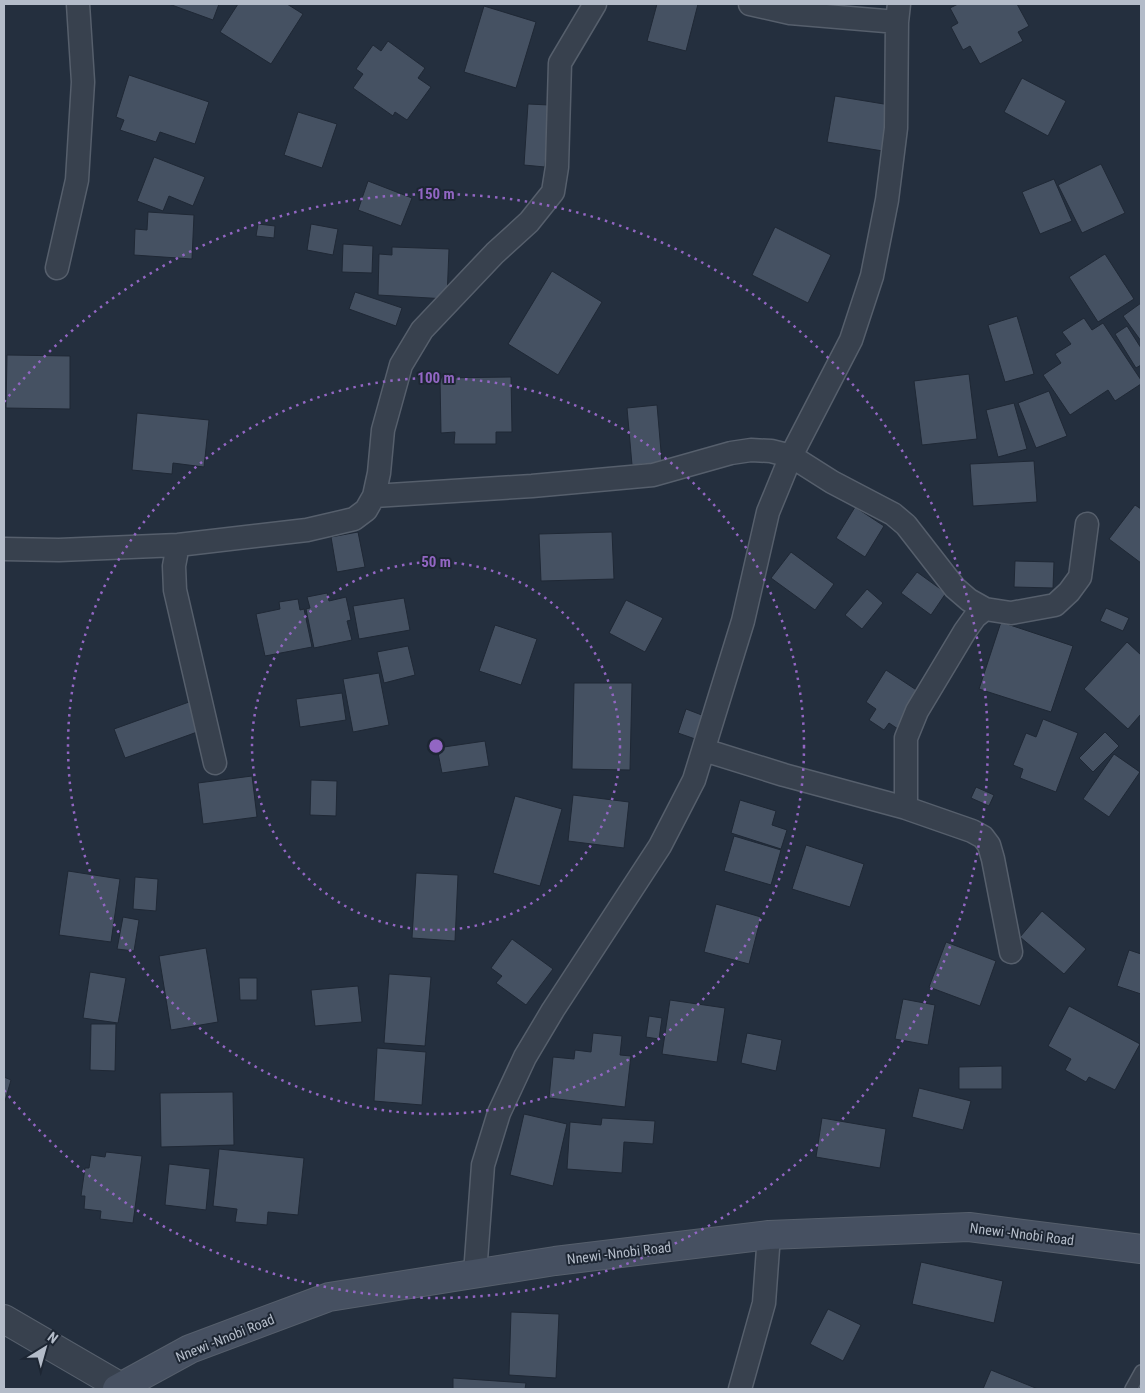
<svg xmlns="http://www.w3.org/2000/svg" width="1145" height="1393" font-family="'Roboto Condensed',sans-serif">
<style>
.building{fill:#455162;stroke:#1f2835}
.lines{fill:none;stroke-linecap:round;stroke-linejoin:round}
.service-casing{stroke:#565f6c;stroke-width:14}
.minor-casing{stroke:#565f6c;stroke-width:25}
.tertiary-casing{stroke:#565f6c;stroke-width:30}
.secondary-casing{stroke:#565f6c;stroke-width:30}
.service{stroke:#38414e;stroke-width:11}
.minor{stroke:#38414e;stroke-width:22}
.tertiary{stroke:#38414e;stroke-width:28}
.secondary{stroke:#465061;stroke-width:28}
.ring{fill:none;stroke:#9266c3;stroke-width:2.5;stroke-dasharray:2.5 5}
.labels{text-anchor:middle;stroke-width:4;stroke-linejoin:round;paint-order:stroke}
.street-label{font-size:14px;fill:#b4bcc9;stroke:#1d2633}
.centre{fill:#9266c3;stroke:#1d2633;stroke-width:2.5}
.ring-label{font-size:15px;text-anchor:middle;font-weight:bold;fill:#9266c3;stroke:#1d2633;stroke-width:4;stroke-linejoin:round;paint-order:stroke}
</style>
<rect width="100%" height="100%" fill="#242f3e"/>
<path class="building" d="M169,4H219L213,20Z
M238,4H287L303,14L271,64L220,32Z
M657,4H698L686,51L647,41Z
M958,4H1017L1029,26L1018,32L1023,41L980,64L970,46L963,50L951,27L958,23L950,8Z
M484,6L536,22L516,88L464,72Z
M388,41L425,68L418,78L431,87L407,120L395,112L393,116L353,88L363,74L356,69L373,45L381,51Z
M129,75L209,102L195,144L160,132L156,142L120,130L124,120L116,117Z
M1022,78L1066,101L1048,136L1004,112Z
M835,96L890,105L883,151L827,142Z
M528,104L549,105L545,167L524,165Z
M298,112L337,124L322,168L284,155Z
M154,157L205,177L193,206L169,196L163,211L137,201Z
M1101,164L1125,213L1082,233L1058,185Z
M1054,179L1072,221L1040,234L1022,192Z
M368,181L412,198L401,226L358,210Z
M148,212L194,215L192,259L134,255L135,229L147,230Z
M258,224L275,226L274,238L256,236Z
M311,224L338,229L333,255L307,250Z
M775,227L831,255L808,303L752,275Z
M343,244L373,246L372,273L342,272Z
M392,247L449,249L447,299L378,295L379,254L392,255Z
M1105,254L1134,299L1098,322L1069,277Z
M552,271L602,302L558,375L508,344Z
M355,292L402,308L396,326L349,309Z
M1141,303V341L1123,316Z
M1017,316L1034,374L1005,382L988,325Z
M1084,318L1092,330L1103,323L1141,380V384L1115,401L1108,390L1070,415L1043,375L1061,363L1055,354L1071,344L1062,332Z
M1127,326L1141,348V365L1136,368L1115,334Z
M7,355L70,356V409L6,408Z
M969,374L977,439L922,445L914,381Z
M511,377L512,432H496V444H454L455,432L441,433L440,378Z
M1049,391L1067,436L1036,448L1018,403Z
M1014,403L1027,449L998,457L986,410Z
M657,405L662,463L632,465L627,408Z
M137,413L209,420L204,467L173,463L172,474L132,470Z
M1034,461L1037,502L973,506L970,464Z
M1135,505L1141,509V563L1109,539Z
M855,507L884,526L865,557L836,538Z
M358,532L365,567L337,572L331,537Z
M612,532L614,579L541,581L539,534Z
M791,552L834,584L815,610L771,578Z
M1015,561L1054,562L1053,588L1014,587Z
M917,572L946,593L931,615L901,593Z
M867,589L883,603L862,629L845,615Z
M327,593L329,601L346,597L351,620L347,621L352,640L314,648L306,609L310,608L307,597Z
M404,598L410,630L359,639L353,606Z
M298,599L300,610L304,609L312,647L265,656L256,614L280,609L279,602Z
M626,600L663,618L645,652L609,633Z
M1106,608L1129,618L1123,631L1100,621Z
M1001,622L1073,646L1051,712L979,689Z
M495,625L537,639L521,685L479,671Z
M1127,642L1141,655V714L1128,729L1084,689Z
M408,646L415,675L384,683L377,652Z
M886,670L924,695L901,731L889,723L884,730L869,720L876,709L866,702Z
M379,673L389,725L353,732L343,679Z
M574,683H632L630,770L572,769Z
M342,693L346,720L300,727L296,699Z
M189,702L200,731L125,758L114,729Z
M686,709L707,717L698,740L678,733Z
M1043,719L1078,733L1056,792L1020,778L1023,769L1013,765L1026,733L1036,737Z
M1105,732L1119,746L1093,772L1079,758Z
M485,741L489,766L442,773L437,748Z
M1114,754L1140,772L1109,817L1083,799Z
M252,776L257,817L203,824L198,783Z
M311,780L337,781L336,816L310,815Z
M976,787L994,795L989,806L971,798Z
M573,795L629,802L624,848L568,841Z
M515,796L562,809L540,886L493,873Z
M740,800L776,811L772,825L787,830L781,849L731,833Z
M734,836L781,850L771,885L724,871Z
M806,845L864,864L850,907L792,889Z
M68,871L120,879L111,942L59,935Z
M416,873L458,875L455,941L412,938Z
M135,877L158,879L156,911L133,909Z
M716,904L761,917L749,964L704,952Z
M1042,911L1086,949L1064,974L1020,937Z
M123,917L139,920L134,951L117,949Z
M512,939L553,969L526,1005L496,983L502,976L491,968Z
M946,942L996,961L980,1006L929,987Z
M206,948L218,1022L171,1030L159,956Z
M1129,950L1141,954V994L1117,986Z
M90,972L126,978L118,1023L83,1018Z
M389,974L431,977L425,1046L384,1043Z
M239,978H257V1000H240Z
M358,986L362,1022L315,1026L311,990Z
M903,999L935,1005L928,1045L895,1039Z
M670,1000L725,1008L717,1062L662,1054Z
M1069,1006L1140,1044L1115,1090L1089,1077L1086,1082L1065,1070L1071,1059L1048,1046Z
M649,1016L662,1018L659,1039L646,1037Z
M91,1024H116L115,1071L90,1070Z
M593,1033L622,1036L620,1055L631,1056L625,1107L549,1098L553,1057L574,1059L575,1050L591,1052Z
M747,1033L782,1040L776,1071L741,1063Z
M377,1048L426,1052L422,1105L374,1101Z
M1002,1066V1089H959V1067Z
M4,1077L11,1080L5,1101L4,1100Z
M919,1088L971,1101L963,1130L912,1117Z
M233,1092L234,1145L161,1147L160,1093Z
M524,1114L567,1124L553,1186L510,1175Z
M602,1118L655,1121L653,1144L624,1142L622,1173L567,1169L570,1122L601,1125Z
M822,1118L886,1129L880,1168L816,1157Z
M219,1149L304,1158L298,1215L268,1212L267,1225L235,1222L237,1209L213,1206Z
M106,1152L142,1156L133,1223L100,1219L101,1211L84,1209L85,1196H81L85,1168H89L91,1155L105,1157Z
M169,1164L210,1169L206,1210L165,1205Z
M921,1262L1003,1281L994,1323L912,1304Z
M828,1309L861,1325L843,1361L810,1344Z
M511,1312L559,1314L556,1378L509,1375Z
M991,1370L1038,1389H983Z
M453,1378L526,1383L525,1389H453Z"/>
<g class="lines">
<defs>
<path id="service" d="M1131,1389L1141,1371"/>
<path id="minor" d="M750,4L790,13L897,22
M57,268L77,180L83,82L78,4
M374,496L532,486L653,475L731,453L751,450L771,451L791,456L832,482L893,514L906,525L955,588L969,600L985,609L1011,613L1055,605L1069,592L1080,577L1087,524
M178,545L174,566L175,590L215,763
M4,549L59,550L178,545L307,530L354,519L366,510L374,496L379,473L383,430L401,365L422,330L495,253L529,222L553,192L557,167L560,63L595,4
M704,750L784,775L906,808L972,831L983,837L989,845L993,859L1011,952
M906,808V738L917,711L965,631L975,617L985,609
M475,1274L483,1165L499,1113L525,1057L553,1010L660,846L694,780L743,621L768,512L791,456L851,340L872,276L887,200L896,128L897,22L899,4
M740,1389L764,1303L769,1235"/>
<path id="tertiary" d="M4,1319L121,1387"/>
<path id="secondary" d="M117,1389L190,1349L329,1297L555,1261L769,1235L969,1227L1141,1249"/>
</defs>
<use href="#service" class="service-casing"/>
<use href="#minor" class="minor-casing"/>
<use href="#tertiary" class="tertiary-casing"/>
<use href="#secondary" class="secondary-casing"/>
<use href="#service" class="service"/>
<use href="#minor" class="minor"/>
<use href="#tertiary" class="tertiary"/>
<use href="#secondary" class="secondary"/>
</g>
<g class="ring">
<circle cx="436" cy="746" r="184"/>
<circle cx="436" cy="746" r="368"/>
<path d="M4 402A552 552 0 1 1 4 1090"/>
</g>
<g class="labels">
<g class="street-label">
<text transform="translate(1022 1234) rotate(7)" y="5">Nnewi -Nnobi Road</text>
<text transform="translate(619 1253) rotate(-7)" y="5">Nnewi -Nnobi Road</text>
<text transform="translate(225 1338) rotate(-22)" y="5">Nnewi -Nnobi Road</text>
</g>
</g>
<circle cx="436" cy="746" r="8" class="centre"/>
<g class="ring-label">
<text x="436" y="199">150 m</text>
<text x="436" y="383">100 m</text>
<text x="436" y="567">50 m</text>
</g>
<rect width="1145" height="1393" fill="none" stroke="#b4bcc9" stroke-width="10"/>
<g transform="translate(45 1348) rotate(37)" stroke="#1d2633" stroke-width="4" paint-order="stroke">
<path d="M0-4L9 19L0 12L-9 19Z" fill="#b4bcc9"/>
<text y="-8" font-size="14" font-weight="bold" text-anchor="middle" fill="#b4bcc9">N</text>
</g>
</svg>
